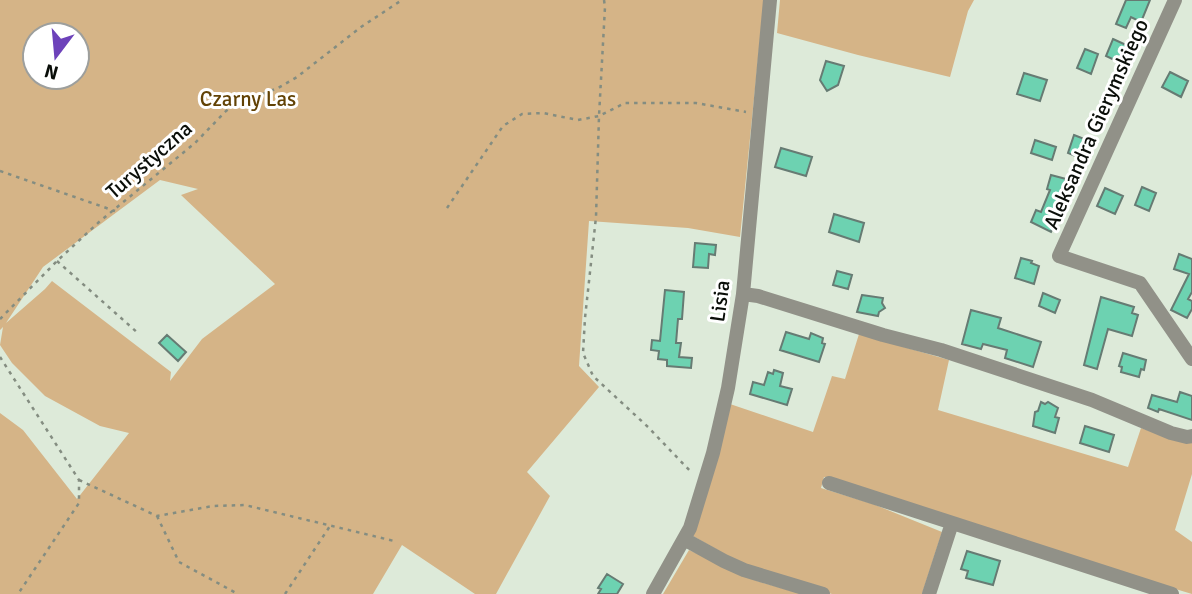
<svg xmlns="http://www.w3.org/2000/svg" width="1192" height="594" font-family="Signika,sans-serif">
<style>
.green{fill:#d5b487;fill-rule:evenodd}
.building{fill:#6dd2b1;stroke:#667b73;stroke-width:2}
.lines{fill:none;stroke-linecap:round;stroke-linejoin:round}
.path{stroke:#848d81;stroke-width:2.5;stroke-dasharray:3.5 5;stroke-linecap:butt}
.minor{stroke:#919188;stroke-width:14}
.labels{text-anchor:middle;stroke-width:6;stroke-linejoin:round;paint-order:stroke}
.park-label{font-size:21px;fill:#624205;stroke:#fff}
.street-label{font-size:21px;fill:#0a0e09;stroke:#fff}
</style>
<rect width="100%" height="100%" fill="#ddead9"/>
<path class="green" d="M0,0H764L740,237L688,228L589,221L579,366L599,387L527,472L550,496L496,594H475L402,545L373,594H0V413L23,430L77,499L129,433L100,426L45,396L12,363L0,345L3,327L0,330ZM35,35H77V77H35ZM160,180L198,189L181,195L275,284L202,339L170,381L171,372L52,281L45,289L6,323L43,267Z
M780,0H974L968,11L950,77L858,55L777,33Z
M859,334L949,360L938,410L1128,467L1141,428L1167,437L1192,441V474L1175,530L1192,542V594L1037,547L824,477L821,488L873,504L942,532L922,594H832L754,571L693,536L730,404L813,432L832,376L845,379Z
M689,550L757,581L802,594H663Z"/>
<path class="building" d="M1126,0H1150L1141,22L1131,17L1126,28L1116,24Z
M1113,39L1135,49L1127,66L1106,56Z
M1085,49L1098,54L1091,74L1077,68Z
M826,61L844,66L838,85L827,91L820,80Z
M1170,72L1188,81L1181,97L1162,87Z
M1024,73L1047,80L1040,101L1017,94Z
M1074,135L1092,142L1085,160L1068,153Z
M1035,140L1056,147L1052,160L1031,153Z
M781,148L812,157L806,176L775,167Z
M1051,175L1066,179L1056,210L1060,212L1051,232L1031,222L1036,210L1041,212L1050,190L1047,189Z
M1142,187L1156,193L1149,211L1135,205Z
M1105,188L1123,196L1115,214L1097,206Z
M834,214L864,223L859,242L829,232Z
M695,243L716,245L715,255L709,254L708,268L693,267Z
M1179,254L1192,259V292L1188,299L1192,301V309L1187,318L1171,310L1189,274L1174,269Z
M1021,258L1032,261L1031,263L1039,266L1034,284L1015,278Z
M837,271L852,275L848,289L833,285Z
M665,290L684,292L682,319H678L676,343H681L679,357L692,358L691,368L667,366V360L658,359L659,351L651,350L652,340L660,341Z
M1043,293L1060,300L1055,313L1039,306Z
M862,295L883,298L882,303L885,308L879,312L878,316L857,312Z
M1101,297L1134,307L1132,313L1138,315L1132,336L1108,329L1097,369L1084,365Z
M971,310L1001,318L998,328L1041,342L1033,367L1005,358L1007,350L983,344L981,349L962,344Z
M786,332L809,339L811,333L823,338L822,343L825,344L819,362L780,350Z
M167,335L186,352L178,361L159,343Z
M1123,353L1146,360L1144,370L1141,369L1139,377L1121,372L1122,367L1119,366Z
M774,370L783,373L780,386L792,389L787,405L750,394L753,382L764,385L768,372L773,374Z
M1180,392L1192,396V420L1159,409L1158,412L1148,408L1152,395L1177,402Z
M1041,402L1045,404L1048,402L1058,408L1055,417L1059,418L1055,433L1033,426L1035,412L1038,411Z
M1085,426L1114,435L1109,452L1080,443Z
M967,551L1000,561L993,585L966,578L968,571L961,569Z
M607,574L623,584L617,594H598L601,589L598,588Z"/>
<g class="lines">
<path class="path" d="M604,0L605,7L599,116L596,217L585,318L583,353L593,376L648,427L692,473
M0,171L115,211
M447,208L503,126L522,114L543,113L578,120L599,116L625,103H696L746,112
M57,261L139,334
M0,319L57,261L99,222L195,143L226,111L234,105L278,88L297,77L361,27L402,0
M0,357L79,480V503L18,594
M79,480L157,516L213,506L245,505L394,541
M157,516L179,562L238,594
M285,594L330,526"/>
<path class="minor" d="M1175,0L1059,256L1140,283L1192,359
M743,294L758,296L883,335L941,350L1092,400L1171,433L1187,437L1192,436
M829,483L1172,594
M684,539L724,561L744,570L823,594
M653,594L690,528L713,453L728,388L743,294L770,0
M929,594L952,523"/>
</g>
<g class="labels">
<g class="park-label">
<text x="248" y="106">Czarny Las</text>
</g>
<g class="street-label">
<text transform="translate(1096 124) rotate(-66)" y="7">Aleksandra Gierymskiego</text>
<text transform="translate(149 160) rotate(-41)" y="7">Turystyczna</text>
<text transform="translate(720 301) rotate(-82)" y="7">Lisia</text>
</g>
</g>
<g transform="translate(56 56) rotate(196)"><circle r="33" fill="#ffffff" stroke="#9d9f9d" stroke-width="2"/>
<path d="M0-5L12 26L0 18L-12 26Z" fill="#6d42ba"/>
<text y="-10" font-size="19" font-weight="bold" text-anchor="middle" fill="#0a0e09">N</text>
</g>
</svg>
